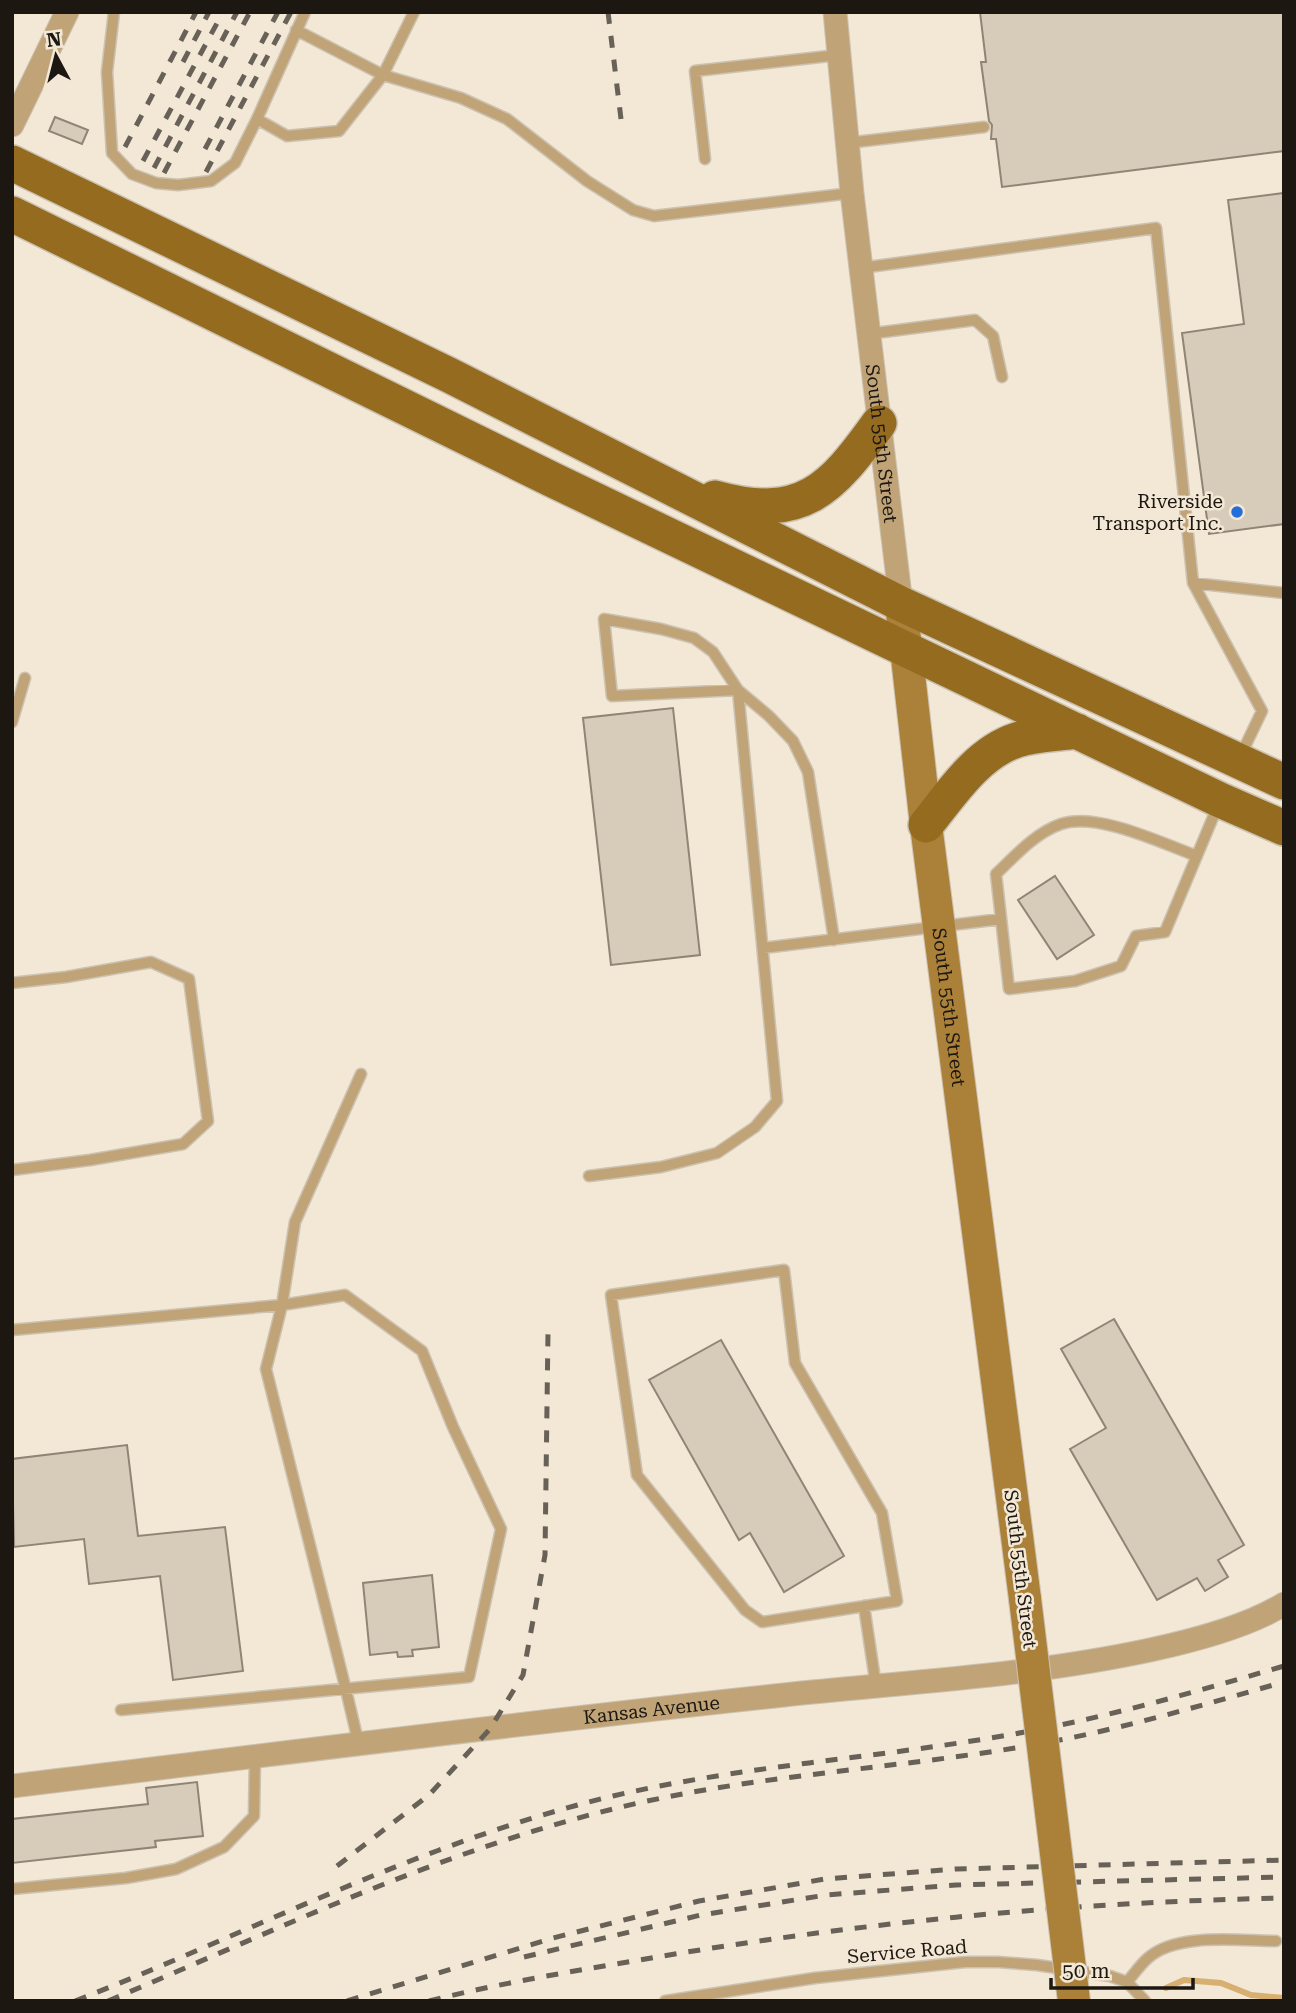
<svg xmlns="http://www.w3.org/2000/svg" width="1296" height="2013" font-family="'Roboto Serif',serif">
<style>
.lines{fill:none;stroke-linecap:round;stroke-linejoin:round}
.stream{stroke:#d6af71;stroke-width:6}
.building{fill:#d7cbba;stroke:#908575;stroke-width:2}
.lane-casing{stroke:#ccc2b2;stroke-width:13}
.street-casing{stroke:#ccc2b2;stroke-width:25}
.secondary-casing{stroke:#ccc2b2;stroke-width:34}
.primary-casing{stroke:#ccc2b2;stroke-width:38}
.lane{stroke:#c0a478;stroke-width:10}
.street{stroke:#c0a478;stroke-width:23}
.secondary{stroke:#ab8139;stroke-width:32}
.primary{stroke:#946b1f;stroke-width:35}
.rail{stroke:#686157;stroke-width:5;stroke-dasharray:12 12;stroke-linecap:butt}
.secondary-bridge-casing{stroke:#ccc2b2;stroke-width:34;stroke-linecap:butt}
.secondary-bridge{stroke:#ab8139;stroke-width:32}
.poi-dot{fill:#246eda;stroke:#f3e7d5;stroke-width:2.5}
.labels{text-anchor:middle;stroke-width:5;stroke-linejoin:round;paint-order:stroke}
.street-label{font-size:19px;fill:#1c1711;stroke:#f3e7d5}
.poi-label{font-size:19px;fill:#1c1711;stroke:#f3e7d5;text-anchor:end}
</style>
<rect width="100%" height="100%" fill="#f3e7d5"/>
<g class="lines">
<path class="stream" d="M1166,1988L1184,1980L1221,1983L1251,1995L1284,1998"/>
</g>
<path class="building" d="M980,12H1284V151L1002,187L996,139H991L992,125L989,121L981,62H986Z
M55,117L88,130L82,144L49,131Z
M1284,193V524L1209,534L1182,333L1244,324L1228,200Z
M673,708L700,955L611,965L583,718Z
M1055,876L1094,935L1057,959L1018,900Z
M1114,1319L1244,1545L1218,1560L1228,1577L1205,1591L1197,1578L1157,1600L1070,1449L1106,1428L1061,1349Z
M721,1340L844,1556L784,1592L750,1533L739,1540L649,1380Z
M127,1445L138,1536L225,1527L243,1671L173,1680L160,1576L89,1584L84,1539L14,1547L12,1459Z
M432,1575L439,1647L412,1650L413,1656L398,1657L397,1652L370,1655L363,1583Z
M197,1782L203,1836L155,1841L156,1847L12,1863V1819L148,1804L146,1788Z"/>
<g class="lines">
<defs>
<path id="lane" d="M114,12L107,72L112,153L132,174L156,183L178,185L211,181L235,163L257,119L305,12
M296,30L383,75L461,98L507,119L587,181L633,210L654,216L852,193
M257,119L287,136L339,131L383,75L414,12
M847,143L984,127
M705,159L695,71L838,55
M861,268L1156,228L1193,583L1262,711L1240,757
M868,334L975,320L993,336L1002,377
M1193,583L1284,593
M12,722L25,678
M1197,856C1161,843 1098,812 1061,824C1035,833 1015,856 996,874L1009,989L1075,981L1121,966L1136,936L1165,932L1219,803
M763,948L1001,919
M12,983L66,977L151,962L189,979L208,1121L183,1144L90,1160L12,1170
M589,1176L661,1167L717,1153L755,1127L777,1101L738,690L612,696L604,619L661,629L694,638L713,652L738,690L769,716L793,741L808,772L834,940
M784,1270L795,1363L882,1513L897,1601L762,1622L745,1610L637,1475L611,1295Z
M12,1330L282,1305L295,1222L361,1074
M864,1606L876,1686
M121,1710L469,1677L501,1529L453,1427L422,1351L345,1295L282,1305L266,1369L346,1690L359,1745
M12,1889L126,1878L176,1869L224,1847L254,1816L255,1757
M1127,1982C1134,1974 1140,1965 1148,1958C1177,1932 1240,1941 1276,1941
M665,2001L815,1978L965,1962H998L1037,1965L1110,1976L1127,1982L1145,2001"/>
<g id="street">
<path id="s1" d="M835,12L852,193L901,604"/>
<path d="M12,125L67,12"/>
<path id="s2" d="M12,1786C269,1755 526,1722 784,1695C906,1682 1029,1676 1150,1650C1192,1641 1247,1627 1284,1604"/>
</g>
<g id="secondary">
<path id="s3" d="M901,604L926,825L1025,1599"/>
</g>
<path id="primary" d="M12,163L449,375L901,604L1284,782
M12,214L553,480L1220,800L1284,828
M715,498C802,522 831,490 879,423
M926,825C951,794 977,753 1017,740C1036,734 1058,734 1077,731"/>
</defs>
<use href="#lane" class="lane-casing"/>
<use href="#street" class="street-casing"/>
<use href="#secondary" class="secondary-casing"/>
<use href="#primary" class="primary-casing"/>
<use href="#lane" class="lane"/>
<use href="#street" class="street"/>
<use href="#secondary" class="secondary"/>
<use href="#primary" class="primary"/>
<path class="rail" d="M608,12L621,119
M183,62L209,12
M125,147L196,12
M205,149L278,12
M143,161L223,12
M154,168L237,12
M206,172L291,12
M164,173L250,12
M337,1866L429,1795L490,1729L523,1675L545,1555L548,1332
M524,1957L701,1915L826,1895L956,1885L1284,1877
M75,2001C254,1931 425,1841 613,1796C746,1765 880,1758 1014,1734C1105,1718 1195,1692 1284,1666
M108,2001C274,1931 438,1852 613,1809C745,1776 881,1770 1015,1748C1106,1734 1195,1707 1284,1682
M347,2001L553,1938L699,1901L825,1879L956,1869L1284,1860
M429,2001C504,1982 581,1970 657,1957C865,1922 1073,1902 1284,1898"/>
<defs>
<path id="secondary-bridge" d="M1025,1599L1074,2001"/>
</defs>
<use href="#secondary-bridge" class="secondary-bridge-casing"/>
<use href="#secondary-bridge" class="secondary-bridge"/>
</g>
<circle class="poi-dot" cx="1237" cy="512" r="7"/>
<g class="labels">
<g class="street-label">
<text dy="7" stroke="none"><textPath href="#s1" startOffset="434">South 55th Street</textPath></text>
<text dy="7" stroke="none"><textPath href="#s3" startOffset="406">South 55th Street</textPath></text>
<text transform="translate(1021 1569) rotate(83)" y="7">South 55th Street</text>
<text dy="7" stroke="none"><textPath href="#s2" startOffset="644">Kansas Avenue</textPath></text>
<text transform="translate(907 1951) rotate(-5)" y="7">Service Road</text>
</g>
<g class="poi-label">
<text x="1223" y="508">Riverside<tspan x="1223" dy="22">Transport Inc.</tspan></text>
</g>
</g>
<rect width="1296" height="2013" fill="none" stroke="#1c1711" stroke-width="28"/>
<g transform="translate(56 56) rotate(353)" stroke="#f3e7d5" stroke-width="5" paint-order="stroke">
<path d="M0-5L12 26L0 18L-12 26Z" fill="#1c1711"/>
<text y="-10" font-size="19" font-weight="bold" text-anchor="middle" fill="#1c1711">N</text>
</g>
<path d="M1051 1978v10h142v-10" fill="none" stroke="#1c1711" stroke-width="3.5"/>
<text x="1062" y="1978" font-size="21" fill="#1c1711" stroke="#f3e7d5" stroke-width="5" paint-order="stroke">50 m</text>
</svg>
